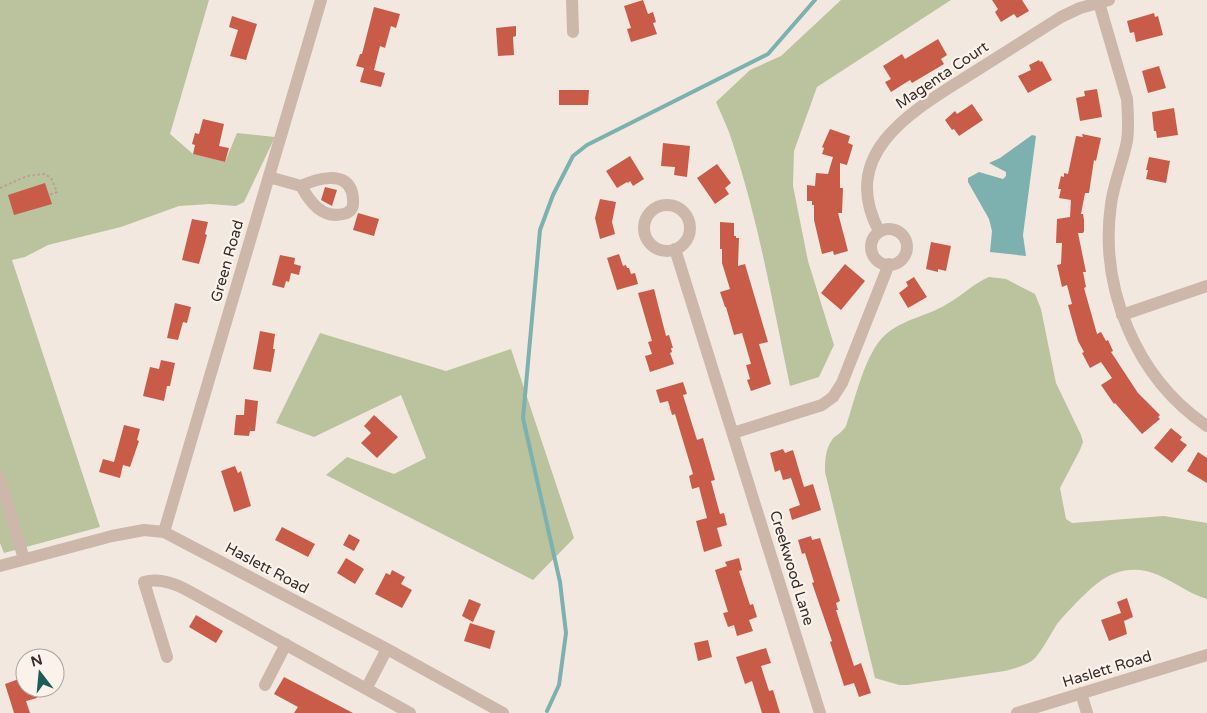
<svg xmlns="http://www.w3.org/2000/svg" width="1207" height="713" font-family="'Varela Round',sans-serif">
<style>
.green{fill:#bac39e}
.water{fill:#7db1af}
.lines{fill:none;stroke-linecap:round;stroke-linejoin:round}
.stream{stroke:#7db1af;stroke-width:4}
.building{fill:#c85c48}
.path{stroke:#b8a094;stroke-width:2;stroke-dasharray:2.5 2.5;stroke-linecap:butt}
.minor{stroke:#ccb7aa;stroke-width:12}
.labels{text-anchor:middle;stroke-width:4.5;stroke-linejoin:round;paint-order:stroke}
.street-label{font-size:15px;fill:#392d2a;stroke:#fbf2eb}
</style>
<rect width="100%" height="100%" fill="#f3e8df"/>
<path class="green" d="M0,0H209L170,134L193,154L225,162L237,133L275,137L244,202L236,206L210,204L179,206L121,227L48,245L25,257L12,260L100,527L4,553L0,543Z
M841,0H951L817,87L794,151L793,186L808,261L834,345L819,377L790,386C773,305 759,223 733,144C729,130 722,116 716,102L750,70L781,56Z
M989,277L1006,279L1035,294L1041,309L1056,383L1081,435L1083,442L1080,450L1060,488L1066,519L1072,523L1164,516L1207,523V599C1183,592 1165,573 1140,570C1111,567 1094,585 1075,604C1069,611 1062,617 1057,624C1050,635 1044,647 1036,657C1029,665 1016,668 1005,671L908,685H899L875,678L825,472C825,461 825,450 832,440C834,436 842,433 846,426C855,400 865,353 885,335C903,319 928,316 947,304C962,296 974,283 989,277Z
M320,333L446,371L511,349L574,538L533,580L326,475L347,457L394,474L426,458L401,395L314,437L276,423Z"/>
<path class="water" d="M1032,135L1036,136L1023,235L1026,256L990,252L992,231L989,219L968,182V178L979,172L1003,179L1006,176V172L989,163L1000,158Z"/>
<g class="lines">
<path class="stream" d="M547,711L559,685L566,633L560,582L523,418L540,230L553,195L573,156L587,145L768,54L815,0"/>
</g>
<path class="building" d="M643,0L648,14L653,12L656,22L653,23L657,34L631,42L627,29L631,28L624,6Z
M992,0H1022L1029,11L1017,18L1014,14L1001,22L995,12L998,9Z
M374,7L400,14L396,28L391,26L385,48L380,46L374,70L385,73L381,87L360,82L364,68L356,66L360,54H362Z
M1154,13L1155,17L1158,16L1163,35L1136,42L1134,32L1130,33L1127,21Z
M232,16L257,24L246,60L230,56L238,30L229,27Z
M516,26V36L513,37L514,55L498,56L496,28Z
M938,39L947,55L941,59L944,64L912,83L910,80L891,92L885,82L891,79L883,66L902,54L905,59Z
M1039,60L1040,62L1042,61L1052,80L1028,93L1018,76L1031,70L1029,65Z
M1159,66L1166,88L1148,93L1142,71Z
M1097,89L1102,117L1080,121L1076,98L1085,96L1084,91Z
M559,90H589L588,105H559Z
M972,104L983,120L959,136L954,129L952,130L945,120L955,111L957,114Z
M1174,108L1178,135L1157,138L1156,131H1154L1152,112Z
M203,119L224,124L219,146L229,148L225,162L193,154L195,145L192,144L195,133L199,134Z
M830,129L850,136L848,143L853,145L847,165L840,163V188H843L842,213H838L848,251L834,255L833,251L822,254L814,220V205H812V201H807V185L815,186L816,173L828,174L833,157L822,154L824,148L822,147Z
M1082,134L1101,138L1096,161L1094,160L1089,193H1085L1081,214H1083L1084,220V231L1083,233H1078L1086,272H1083L1086,287L1084,288L1097,334L1101,332L1106,341L1108,340L1113,351L1111,352L1138,393L1160,415L1158,417L1160,419L1142,434L1115,403L1114,404L1101,385L1112,378L1101,362L1090,368L1082,353L1084,352L1078,341L1068,305L1072,304L1067,285L1062,287L1057,265L1061,264L1062,243H1056L1057,219L1070,217L1071,200L1059,198L1061,189H1058L1061,176L1064,177V173L1068,174L1076,136L1083,137Z
M663,143L690,146L687,177L674,175L675,167L661,166Z
M630,156L644,179L633,186L630,181L628,183L627,182L617,188L606,171Z
M1149,157L1170,161L1166,183L1146,179L1148,170H1146Z
M717,164L731,183L725,188L729,194L715,204L697,178Z
M45,183L52,204L14,215L8,195Z
M325,187L337,190L332,206L321,200Z
M600,199L616,202L612,222L615,234L600,239L595,218Z
M358,213L379,219L374,236L353,230Z
M192,219L208,222L205,234L207,235L199,264L182,260Z
M720,222L734,223V236H736V238H739L738,266L745,264L768,342L759,344L771,384L751,391L747,380L750,379L746,365L751,364L742,333L734,335L726,307H725L720,292L730,289L722,263V249H720Z
M931,242L951,246L946,271L938,269V272L926,269Z
M619,254L623,266L626,265L627,268H629L631,274L635,273L638,284L617,290L607,258Z
M280,255L295,258L294,264L301,266L299,275L291,273L289,282L286,281L284,288L272,285Z
M845,264L865,281L841,310L821,293Z
M914,277L927,297L908,308L899,293L908,286L906,282Z
M654,289L666,336L669,335L673,348H671L672,352L670,353L674,364L650,372L645,356L652,354L648,342L652,341L638,293Z
M175,303L191,307L187,323L183,322L178,340L167,338Z
M260,331L275,334L273,349H275L271,372L253,369Z
M161,360L175,363L170,386H167L164,401L143,396L150,367L159,369Z
M683,382L687,394L683,395L692,424L697,440L703,438L715,480L711,481L720,514L724,513L727,525L717,528L722,546L704,552L696,521L707,518L699,487L692,489L689,476L693,474L675,414L672,415L668,401L660,403L656,390Z
M245,399L258,401L255,431H250L249,436L234,435L236,415H244Z
M374,415L398,437L377,458L361,443L371,433L364,426Z
M124,425L140,429L137,440L139,441L130,467L123,465L120,478L99,472L103,459L114,462Z
M1171,428L1182,437L1180,440L1187,445L1172,463L1154,448Z
M783,449L785,453L793,450L804,487L813,484L821,510L792,520L789,509L800,505L791,478L783,480L780,470L775,472L770,453Z
M1198,452L1207,458V483L1187,471Z
M235,466L238,473L241,471L251,506L234,512L221,471Z
M282,527L315,544L308,557L275,540Z
M349,534L360,540L354,551L343,545Z
M811,536L812,540L820,538L840,601L836,603L838,610H836L854,666L861,663L871,693L859,697L854,683L844,686L830,642L832,641L812,583L814,582L805,553L802,554L798,540Z
M346,558L364,569L355,584L337,573Z
M739,558L742,570L739,571L750,605L753,604L757,617L749,620L753,631L737,636L734,625L728,627L723,613L728,612L715,570L727,566L725,562Z
M392,570L405,577L401,584L412,590L402,608L375,594L386,573L390,575Z
M1127,598L1133,617L1124,621L1127,634L1109,641L1101,620L1121,613L1117,602Z
M469,599L481,604L473,622L462,616Z
M196,615L223,631L216,643L189,627Z
M470,623L495,631L490,649L464,641Z
M708,640L712,657L698,661L694,643Z
M766,648L771,663L761,666L769,691L773,690L780,713H762L752,681L745,684L736,657Z
M284,677L353,713H294L298,707L274,694Z
M19,679L22,688H34L37,698L26,701L30,713H14L5,684Z"/>
<g class="lines">
<path class="path" d="M0,188L27,176L45,174L51,178L57,192L49,195"/>
<path class="minor" d="M572,0L573,32
M1099,3L1127,99C1128,113 1129,127 1127,141C1123,162 1114,182 1111,204C1099,288 1136,378 1207,426
M269,177L301,186C310,202 322,219 343,214C346,214 350,212 352,208C354,204 353,197 352,192C345,170 316,179 301,186
M644 228a23 23 0 1 1 46 0a23 23 0 1 1-46 0Z
M871 247a18 18 0 1 1 36 0a18 18 0 1 1-36 0Z
M879,231C837,152 914,110 971,74C1001,55 1031,36 1061,17L1080,8L1109,0
M675,249L820,713
M1122,315L1207,286
M733,433L822,405L833,397L842,383L889,264
M0,478L24,559
M164,532L321,0
M0,566L112,536L144,530L164,532L387,649L503,713
M167,657L144,582C158,578 173,583 185,589L410,713
M265,685L286,644
M366,689L387,649
M1081,693L1087,713
M1017,713L1207,655"/>
</g>
<g class="labels">
<g class="street-label">
<text transform="translate(942 75) rotate(-34)" y="5">Magenta Court</text>
<text transform="translate(227 261) rotate(-74)" y="5">Green Road</text>
<text transform="translate(267 568) rotate(28)" y="5">Haslett Road</text>
<text transform="translate(792 568) rotate(73)" y="5">Creekwood Lane</text>
<text transform="translate(1107 669) rotate(-17)" y="5">Haslett Road</text>
</g>
</g>
<g transform="translate(40 673) rotate(344)"><circle r="24" fill="#fbf2eb" stroke="#ada39e"/>
<path d="M0-4L9 19L0 12L-9 19Z" fill="#1e5c5b"/>
<text y="-8" font-size="14" font-weight="bold" text-anchor="middle" fill="#392d2a">N</text>
</g>
</svg>
